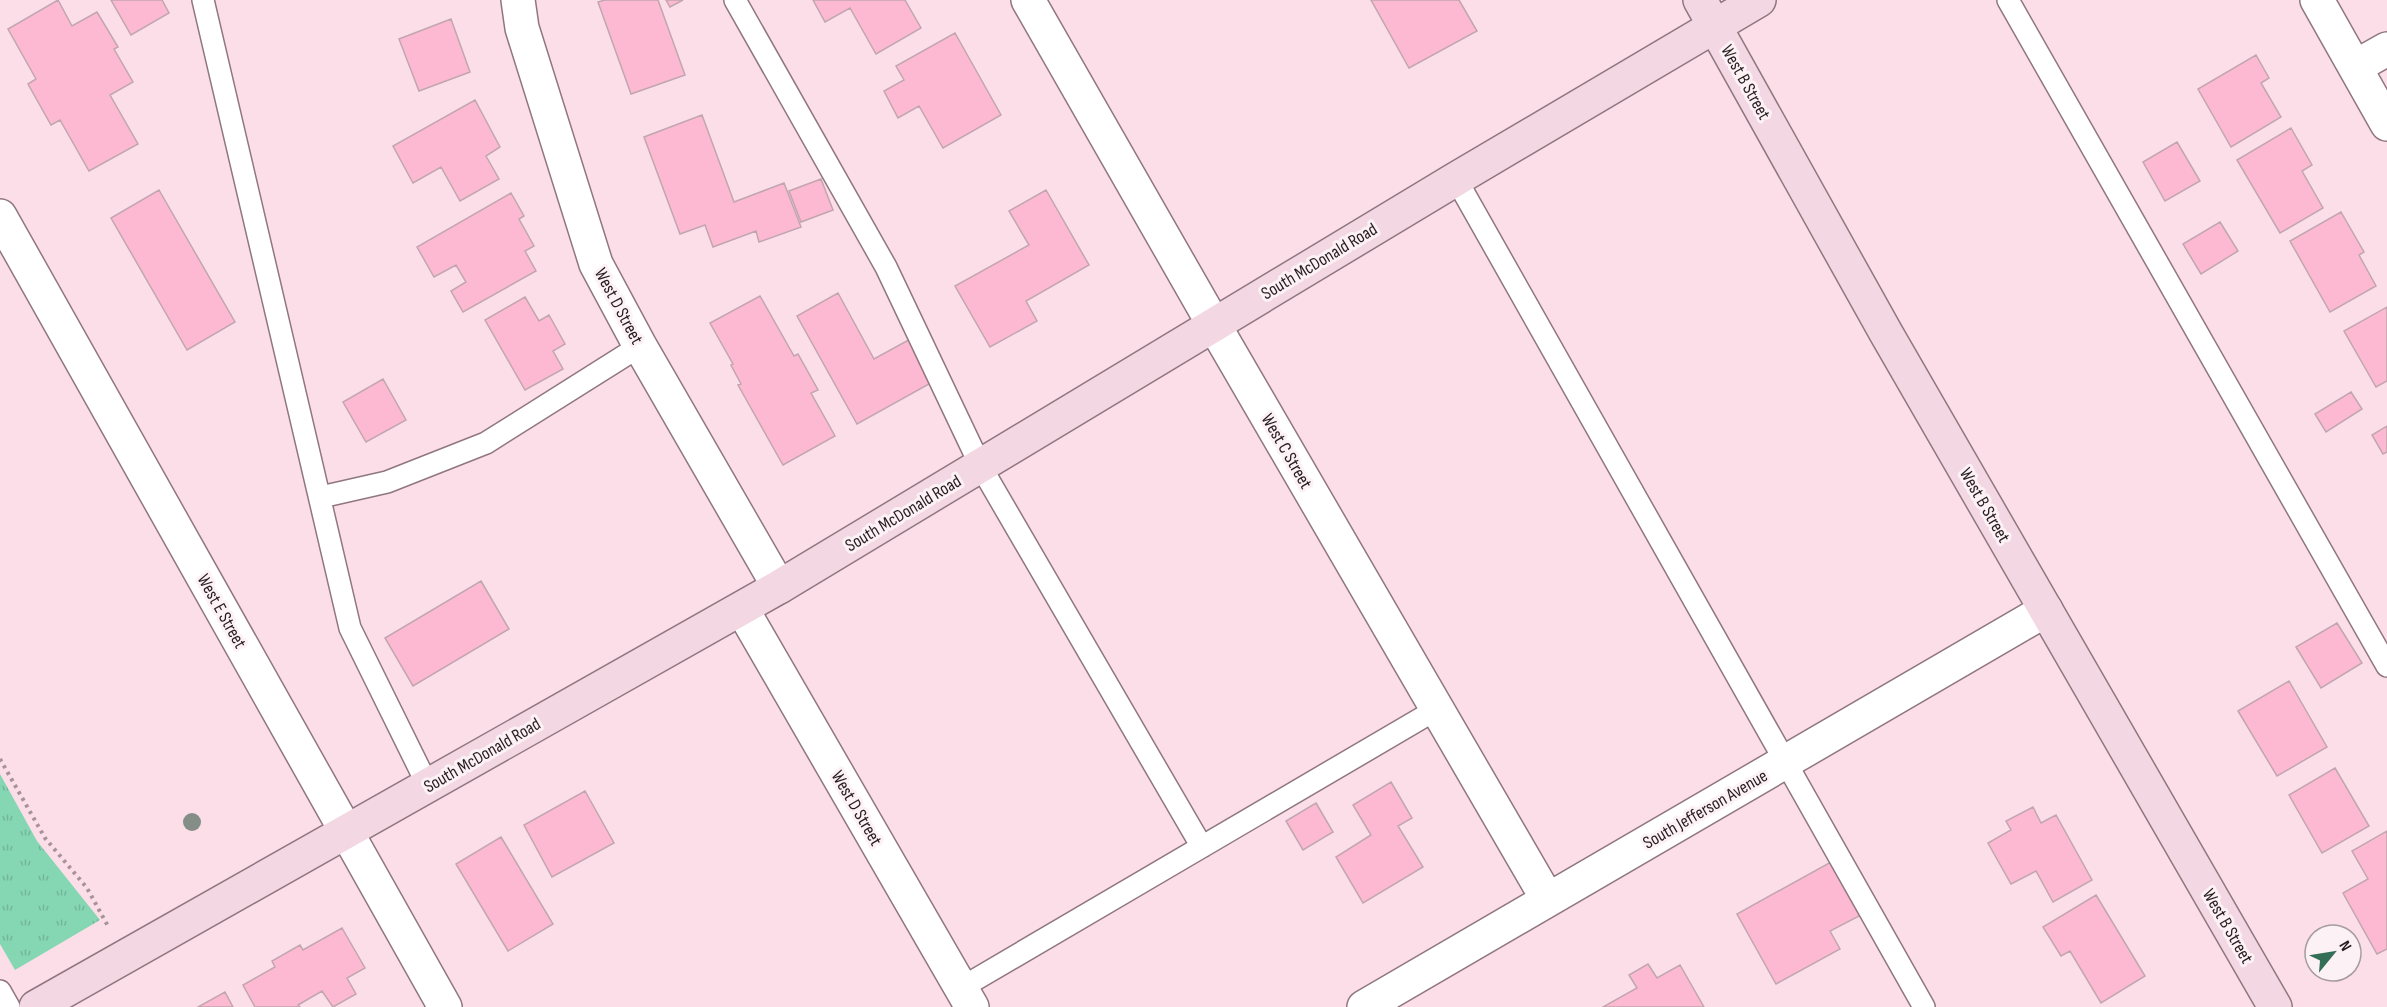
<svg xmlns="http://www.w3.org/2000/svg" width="2387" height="1007" font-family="'Sofia Sans Condensed',sans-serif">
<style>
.grass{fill:url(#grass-tufts)}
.building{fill:#feb9d2;stroke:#c1a6af;stroke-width:1.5}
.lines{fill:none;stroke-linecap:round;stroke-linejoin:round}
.lane-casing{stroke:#90777f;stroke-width:24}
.street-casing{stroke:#90777f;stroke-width:36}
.secondary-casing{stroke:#90777f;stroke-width:36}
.path{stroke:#a89299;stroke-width:4;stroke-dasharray:3 4.5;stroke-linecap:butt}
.lane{stroke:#fff;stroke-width:21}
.street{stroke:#fff;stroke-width:33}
.secondary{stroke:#f3d8e3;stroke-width:33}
.tree{fill:#848d88}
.labels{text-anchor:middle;stroke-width:6;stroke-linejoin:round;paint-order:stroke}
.street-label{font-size:18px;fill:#261c1f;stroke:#fcf1f4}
</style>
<defs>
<pattern id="grass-tufts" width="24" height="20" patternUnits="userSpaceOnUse" patternTransform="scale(1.5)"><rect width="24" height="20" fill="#85d6b3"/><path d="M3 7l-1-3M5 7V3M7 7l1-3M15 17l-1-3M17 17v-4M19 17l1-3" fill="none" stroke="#73b79a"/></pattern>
</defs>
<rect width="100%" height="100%" fill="#fbdee7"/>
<path class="grass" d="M0,774L37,841L100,920L15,970L0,944Z"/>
<path class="building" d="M58,0L72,26L97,12L118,47L114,49L133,82L110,95L138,144L89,171L60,120L51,125L28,84L36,79L8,29Z
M111,0H162L169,13L131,35Z
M605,0H658L685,75L631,94L598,2Z
M666,0H683L670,7Z
M813,0H905L921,28L876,54L850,8L825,22Z
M1371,0H1459L1477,31L1409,68Z
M451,19L470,72L419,91L399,39Z
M955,33L1001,115L943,148L919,106L898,118L884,91L904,80L896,66Z
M2256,55L2269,78L2261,83L2281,117L2231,147L2198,89Z
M475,100L500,147L486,156L499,179L460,201L441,167L413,183L393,146Z
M702,115L734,202L784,183L801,227L759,242L756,231L713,247L705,225L680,234L644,137Z
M2291,128L2312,165L2302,171L2323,208L2280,233L2237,160Z
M2177,142L2200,181L2165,201L2143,162Z
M821,179L833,210L801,222L789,191Z
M159,190L235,322L187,350L111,218Z
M1046,190L1089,265L1026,301L1037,321L990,347L955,286L1029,245L1009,211Z
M511,193L524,216L519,219L534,246L525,251L536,271L463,312L451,291L466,282L456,265L434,277L417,247Z
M2341,212L2364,252L2359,255L2376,286L2330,312L2290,241Z
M2220,222L2238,251L2201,274L2183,244Z
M838,293L874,359L914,337L938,379L857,424L797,316Z
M760,296L794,356L798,354L818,390L811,393L835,436L783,465L738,385L741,384L731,365L733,364L710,323Z
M525,297L539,321L549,315L565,344L553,351L563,369L525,390L485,320Z
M2387,307V381L2376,387L2344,331Z
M383,379L406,420L366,442L343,402Z
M2351,392L2362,409L2326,432L2315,414Z
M2387,426V452L2383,454L2372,435Z
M481,581L509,629L413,686L385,638Z
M2337,623L2362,663L2321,688L2296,647Z
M2289,681L2327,747L2277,776L2238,711Z
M2335,768L2369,826L2322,853L2289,795Z
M1391,782L1412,818L1398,826L1423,867L1363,903L1336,857L1371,835L1353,805Z
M585,791L614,843L552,877L524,825Z
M1316,803L1333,832L1303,850L1286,821Z
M2033,807L2041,823L2056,815L2092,880L2053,902L2036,871L2011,884L1988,843L2011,830L2006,821Z
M2387,831V949L2377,954L2343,893L2368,879L2352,851Z
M501,837L553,924L508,951L456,864Z
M1831,862L1861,915L1830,931L1840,949L1776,984L1737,914Z
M2096,895L2145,976L2101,1003L2070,951L2061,956L2043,927Z
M342,928L365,968L347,978L356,994L333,1007L322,991L298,1005L300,1007H255L243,985L275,967L272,961L300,945L303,950Z
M1648,964L1657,978L1680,965L1704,1007H1603L1637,988L1629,975Z
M225,992L233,1007H198Z"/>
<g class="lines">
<defs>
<path id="lane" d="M203,0L350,628L428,786
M735,0L886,267L981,467L1202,847
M2008,0L2387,666
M1456,179L1924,1007
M321,497L387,482L486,443L640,346
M961,988L1437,709
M0,991L9,1007"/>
<path id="street" d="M518,0L522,28L596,264L640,346L779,587
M1028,0L1214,325L1548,900
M2317,0L2387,124
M2355,67L2387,49
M0,216L445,1007
M742,609L972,1007
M1364,1007L2046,610"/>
<path id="secondary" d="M1700,0L1886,333L2275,1007
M36,1007L779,587L1456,179L1759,0"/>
</defs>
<use href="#lane" class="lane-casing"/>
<use href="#street" class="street-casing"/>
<use href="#secondary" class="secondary-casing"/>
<path class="path" d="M0,759L45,838L87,888L109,928"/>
<use href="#lane" class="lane"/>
<use href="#street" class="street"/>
<use href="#secondary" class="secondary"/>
</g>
<circle class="tree" cx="192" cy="822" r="9"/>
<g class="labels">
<g class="street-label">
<text transform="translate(1746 82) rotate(61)" y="6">West B Street</text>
<text transform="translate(1319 261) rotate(-31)" y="6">South McDonald Road</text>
<text transform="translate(619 306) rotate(62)" y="6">West D Street</text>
<text transform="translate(1287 451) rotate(60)" y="6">West C Street</text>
<text transform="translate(1985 505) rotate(60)" y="6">West B Street</text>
<text transform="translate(903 513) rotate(-31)" y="6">South McDonald Road</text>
<text transform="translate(222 611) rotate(61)" y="6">West E Street</text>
<text transform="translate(482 755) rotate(-30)" y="6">South McDonald Road</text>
<text transform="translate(857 808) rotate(60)" y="6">West D Street</text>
<text transform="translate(1705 809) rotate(-30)" y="6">South Jefferson Avenue</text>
<text transform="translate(2228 926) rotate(60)" y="6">West B Street</text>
</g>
</g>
<g transform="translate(2333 953) rotate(60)"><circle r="28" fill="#fcf1f4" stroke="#a69c9f" stroke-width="1.5"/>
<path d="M0-4.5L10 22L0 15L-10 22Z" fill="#346e56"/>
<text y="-9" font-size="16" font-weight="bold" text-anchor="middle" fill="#261c1f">N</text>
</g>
</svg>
